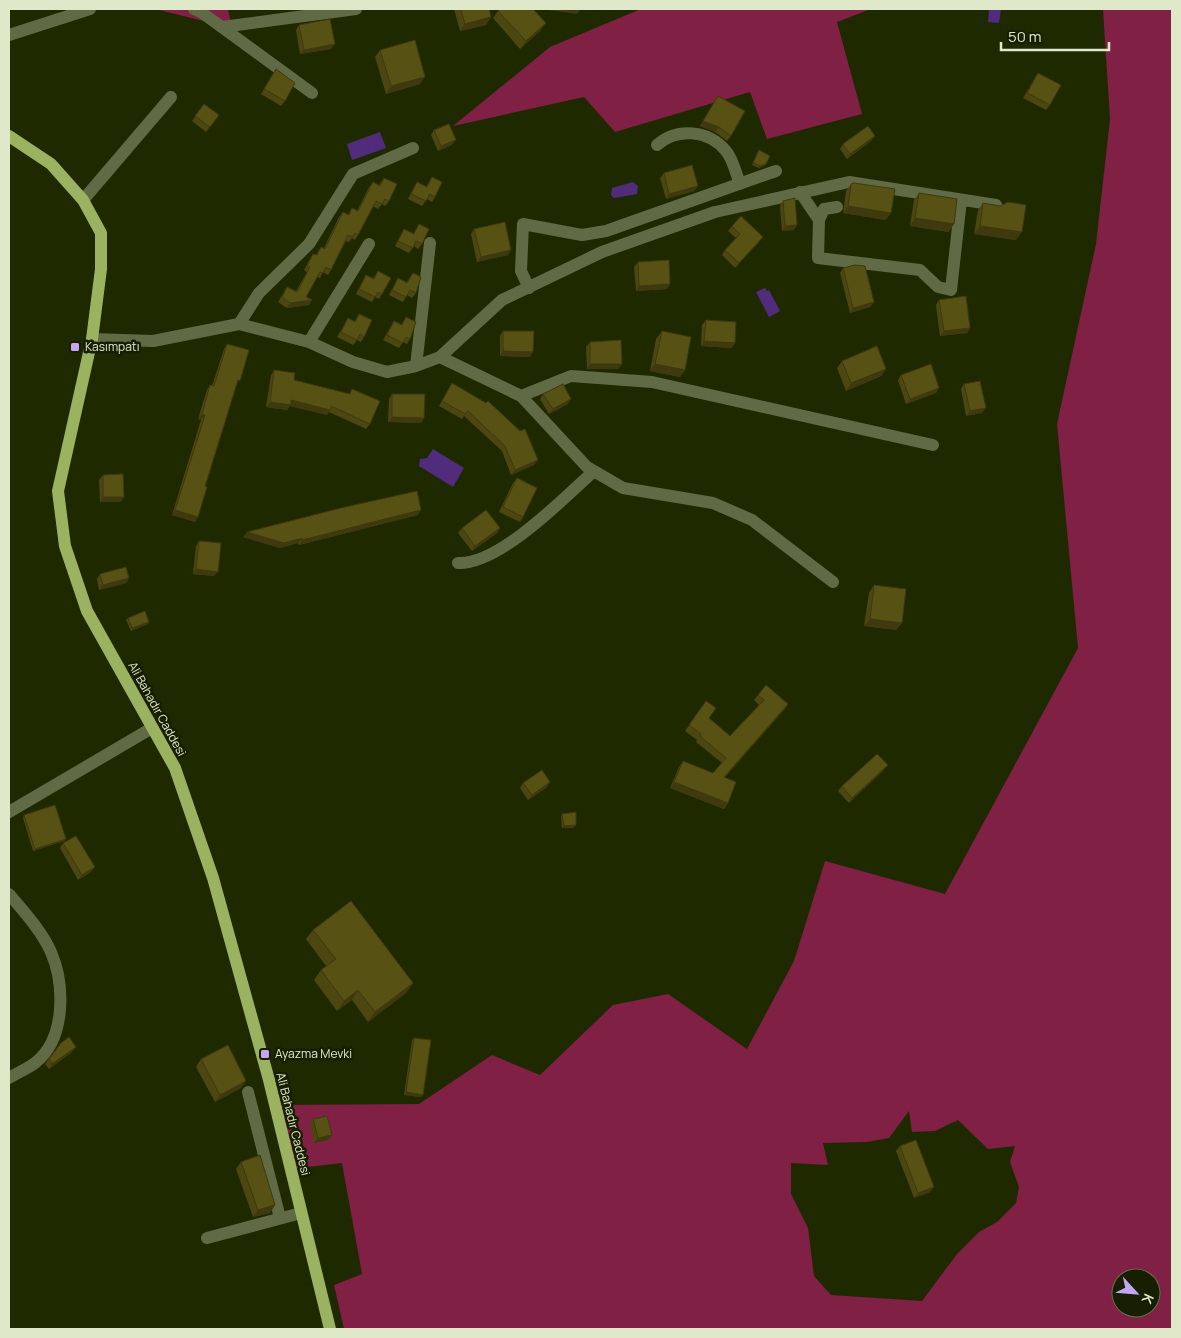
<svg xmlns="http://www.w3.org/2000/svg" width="1181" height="1338" font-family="Manrope,sans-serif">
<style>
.forest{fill:#7f2044;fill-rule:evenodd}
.water{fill:#522c7c}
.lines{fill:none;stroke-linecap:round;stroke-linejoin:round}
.minor{stroke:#606b45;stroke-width:12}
.major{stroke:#9bb360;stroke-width:12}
.wall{fill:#4c4611}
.shaded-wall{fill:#3e390e}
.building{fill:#585114;stroke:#3e390e}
.poi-dot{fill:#c4a7f1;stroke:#171e02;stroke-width:2}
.labels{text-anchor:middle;stroke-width:5;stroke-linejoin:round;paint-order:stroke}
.poi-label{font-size:12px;fill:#dfe9ca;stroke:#171e02;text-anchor:start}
.street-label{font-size:12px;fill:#dfe9ca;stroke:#171e02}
</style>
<rect width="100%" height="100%" fill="#1f2900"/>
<path class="forest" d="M155,9H228L232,28Z
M641,9H871L837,22L862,114L767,139L750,92L615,132L584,97L453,126L550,47Z
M1103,9H1172V1329H344L334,1285L362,1274L342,1163L290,1169L279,1105L419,1104L492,1055L540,1075L613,1005L668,994L747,1049L794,961L825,861L945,894L1078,648L1057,424L1096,244L1110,119ZM909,1111L912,1132L935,1131L958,1120L988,1149L1015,1146L1010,1162L1019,1187L1016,1203L997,1222L979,1232L957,1254L922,1301L831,1295L814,1276L808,1228L791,1194V1163L828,1165L823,1143L867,1142L889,1138ZM1121,1278H1151V1308H1121Z"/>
<path class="water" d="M989,9H1001L999,23L988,22Z
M380,132L386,148L352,160L347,144Z
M633,182L638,186L637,194L614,198L611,195L612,188Z
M765,288L767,291L769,290L780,311L769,317L756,292Z
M433,449L464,468L453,487L419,466L420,459L427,458Z"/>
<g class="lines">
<path class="minor" d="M194,9L201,12L312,93
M222,27L356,9
M9,35L90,9
M657,145C677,127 709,130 726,151C733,159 736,174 740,184
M800,192L819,220
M83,200L171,97
M837,207L824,209L819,220L818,258L920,270L938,287L951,290L961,200
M529,288L521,271L523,224L582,235L606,231L776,171
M239,324L259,293L309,244L353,174L413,148
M92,339L153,341L239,324L309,342L353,362L387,372L416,366L440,357L502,300L602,252L715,212L849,182L996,205
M309,342L369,244
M440,357L521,396L587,467L623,488L713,503L752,520L833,582
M416,366L430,243
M521,396L571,376L652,382L933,445
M458,563C499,565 564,498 594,471
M9,812L152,728
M9,894C24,912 41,930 51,952C65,985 66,1039 35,1063C27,1069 17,1073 9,1078
M248,1092L280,1218
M207,1238L301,1213"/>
<path class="major" d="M9,136L51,164L83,200L101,233V269L92,339L58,491L65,546L87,611L175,768L213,878L269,1080L330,1329"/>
</g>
<path class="wall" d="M454,9H489L486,25L460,31Z
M498,11L541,30L520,49L493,18Z
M299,25L331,49L300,54L296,30Z
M380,50L420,84L386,94L375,57Z
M276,69L285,101L281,106L261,94Z
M1038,73L1050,105L1046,110L1023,98Z
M718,96L731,136L727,141L715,132L700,126Z
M204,104L219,115L206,132L192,121Z
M434,130L452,145L438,151L431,135Z
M875,136L871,141L847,159L840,149L843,144Z
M759,150L764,166L759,168L752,165Z
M664,173L698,186L694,191L666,199L660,178Z
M432,177L435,197L432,202L427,199L422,206L408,199L417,182L426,187Z
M384,178L389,201L385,206L382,204L378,209L373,206L358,235L355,240L352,238L349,242L346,241L331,270L328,275L323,272L320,278L317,277L306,297L312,300L309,305L287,308L278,302L287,287L296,291L307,272L304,270L310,259L313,254L316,255L321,247L324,248L339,217L343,212L348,215L352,208L357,211L369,187L373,182L379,185Z
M851,184L886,220L843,213L846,191Z
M919,193L949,232L910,226L914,200Z
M783,201L794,230L782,231L780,206Z
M983,203L1000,206L1016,240L974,234L978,210Z
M419,224L422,244L418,249L414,246L409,253L395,246L404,229L413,234Z
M732,226L759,242L735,268L722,255L725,250L736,238L728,231Z
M474,229L508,255L477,262L471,234Z
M638,262L667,289L636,291L634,267Z
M843,268L874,302L870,307L850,313L840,273Z
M378,271L382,294L379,299L375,297L372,302L356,294L366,275L373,278Z
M413,273L416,293L412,298L407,295L403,302L389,295L398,278L407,282Z
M939,300L970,328L967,333L940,336L936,305Z
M359,314L364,337L361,342L357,340L353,345L337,337L348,318L355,321Z
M406,317L410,339L407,344L403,342L399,348L383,340L394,321L401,325Z
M706,320L732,348L701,346L702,325Z
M503,331L530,357L500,356V336Z
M662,331L685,370L680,377L650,371L656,339Z
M590,342L622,364L618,369H587L586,347Z
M227,344L237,386L236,385L195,522L172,515L201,420L198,419L207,390L210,385L212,386L224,349Z
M842,361L886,369L881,376L846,391L837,368Z
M274,370L294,380L349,394L352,389L370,424L366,429L329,412L327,415L290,406L287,410L266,407L271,375Z
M901,375L939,388L936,393L906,404L898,380Z
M452,383L538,460L534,465L511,475L502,451L464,416L462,419L439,406Z
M964,384L982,413L966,416L961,389Z
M392,394L424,418L421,423L388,422L389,399Z
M543,394L568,404L549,414L540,399Z
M103,475L124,497L120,502H100L99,480Z
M517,478L523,517L520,522L499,512L513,483Z
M418,515L299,545L298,543L280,548L243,537Z
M462,528H500L497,533L472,551L458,533Z
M199,541L214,576L193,574L196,546Z
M100,574L129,578L126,583L99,590L97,579Z
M874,585L902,623L896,630L864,626L869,593Z
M128,618L149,622L148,624L131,631L126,620Z
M758,695L788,704L784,710L725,777L728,803L724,809L670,788L679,767L683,761L713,773L722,763L696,742L697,740L685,731L706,701L709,718L730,736L759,705L754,700Z
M884,770L849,803L838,791L842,786Z
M523,783L547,787L528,800L520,788Z
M562,814L574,828H562L561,816Z
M24,815L66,839L64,841L33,851L23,818Z
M63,843L95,867L91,872L78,880L60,848Z
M313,930L413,983L406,993L368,1022L352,1000L337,1011L314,980L321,970L326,966L306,939Z
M414,1038L421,1097L404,1095L412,1040Z
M61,1043L76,1047L72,1052L49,1069L45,1064Z
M201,1059L241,1088L215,1102L196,1067Z
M313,1119L332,1135L328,1140L314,1143L310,1124Z
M900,1146L930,1192L914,1198L896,1151Z
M241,1162L275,1205L270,1213L253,1217L236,1169Z"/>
<path class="shaded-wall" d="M540,9H581L577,14Z
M491,17L486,25L460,31L465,24Z
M546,23L541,30L520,49L526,41Z
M335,44L331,49L300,54L304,50Z
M425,77L420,84L386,94L391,86Z
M703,121L719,127L715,132L700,126Z
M875,136L871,141L847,159L850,154Z
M456,140L452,145L438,151L441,146Z
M766,164L764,166L759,168L760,166Z
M698,186L694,191L666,199L669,194Z
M848,206L891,213L886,220L843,213Z
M915,218L954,224L949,232L910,226Z
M797,225L794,230L782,231L785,226Z
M980,226L1022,232L1016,240L974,234Z
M763,237L759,242L735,268L739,263Z
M511,250L508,255L477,262L481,257Z
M670,284L667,289L636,291L639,286Z
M312,300L309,305L287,308L290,303Z
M874,302L870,307L850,313L853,308Z
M970,328L967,333L940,336L944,331Z
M704,341L735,343L732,348L701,346Z
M503,351L533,352L530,357L500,356Z
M590,364H622L618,369H587Z
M655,364L685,370L680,377L650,371Z
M886,369L881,376L846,391L851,383Z
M939,388L936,393L906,404L910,399Z
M571,399L568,404L549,414L553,409Z
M291,400L330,410L327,415L290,406L287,410L266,407L270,402Z
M986,408L982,413L966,416L970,411Z
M202,414L205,415L201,420L198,419Z
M392,417L424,418L421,423L388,422Z
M538,460L534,465L511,475L515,470Z
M103,497H124L120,502H100Z
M175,510L198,517L195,522L172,515Z
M421,510L418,515L299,545L302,540Z
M500,528L497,533L472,551L475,546Z
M247,532L302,538L298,543L280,548L243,537Z
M196,569L218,572L214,576L193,574Z
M129,578L126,583L99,590L103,585Z
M870,619L902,623L896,630L864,626Z
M149,622L148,624L131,631L132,628Z
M788,704L784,710L720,783L724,777Z
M888,765L884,770L849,803L852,798Z
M550,782L547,787L528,800L532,795Z
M674,782L728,803L724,809L670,788Z
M576,825L574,828H562L564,826Z
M66,839L64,841L33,851L35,849Z
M95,867L91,872L78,880L82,875Z
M413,983L406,993L368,1022L375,1012Z
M358,990L352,1000L337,1011L344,1001Z
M76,1047L72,1052L49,1069L52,1064Z
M246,1081L241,1088L215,1102L220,1095Z
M406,1092L423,1095L421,1097L404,1095Z
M332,1135L328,1140L314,1143L318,1138Z
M934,1187L930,1192L914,1198L918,1193Z
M275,1205L270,1213L253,1217L258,1210Z"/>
<path class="building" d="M461,9H489L491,17L465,24Z
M500,9H533L546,23L526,41L498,11Z
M330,19L335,44L304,50L299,25Z
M415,40L425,77L391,86L380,50Z
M276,69L295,83L285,101L264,89Z
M1038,73L1061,85L1050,105L1027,93Z
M718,96L745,111L731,136L719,127L703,121Z
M204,104L219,115L210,127L195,116Z
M449,124L456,140L441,146L434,130Z
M868,126L875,136L850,154L843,144Z
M759,150L770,156L766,164L760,166L753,163Z
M692,165L698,186L669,194L664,173Z
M432,177L442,182L435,197L430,194L426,201L411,194L417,182L427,187Z
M384,178L397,184L389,201L385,199L382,204L376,201L358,235L355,233L352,237L348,235L331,270L326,267L323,273L320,272L306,297L312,300L290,303L282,297L287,287L297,292L310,267L307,266L313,254L317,255L321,247L325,249L343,212L349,215L352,208L358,211L373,182L380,186Z
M854,183L895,189L891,213L848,206L851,184Z
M919,193L957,199L954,224L915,218Z
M795,198L797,225L785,226L783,201Z
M1008,202L1026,205L1022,232L980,226L983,203L1000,206Z
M741,216L763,237L739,263L725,250L740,234L732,226Z
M505,222L511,250L481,257L474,229Z
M419,224L429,229L422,244L416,241L413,248L398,241L404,229L414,234Z
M669,260L670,284L639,286L638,262Z
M855,265L865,266L874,302L853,308L843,268Z
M378,271L391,278L382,294L378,292L375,297L359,289L366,275L374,279Z
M413,273L421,277L416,293L410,290L406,297L392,290L398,278L407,283Z
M966,296L970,328L944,331L939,300Z
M359,314L372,320L364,337L360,334L357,340L341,332L348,318L355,322Z
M406,317L416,322L410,339L406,337L403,343L387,335L394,321L402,325Z
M706,320L736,322L735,343L704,341Z
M503,331H534L533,352L503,351Z
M662,331L691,337L685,370L655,364Z
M621,340L622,364H590V342Z
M227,344L249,350L240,381L238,380L205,486L207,487L198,517L175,510L205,415L202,414L210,385L214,386Z
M877,346L886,369L851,383L842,361Z
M931,364L939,388L910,399L901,375Z
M274,370L295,373L294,380L350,394L352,389L380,401L370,424L331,406L330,410L291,400V405L270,402Z
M980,381L986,408L970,411L964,384Z
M452,383L486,403L488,401L520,431L525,429L538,460L515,470L505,446L468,411L465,414L442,401Z
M563,384L571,399L553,409L543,394Z
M392,394H425L424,418L392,417Z
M123,474L124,497H103V475Z
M517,478L537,488L523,517L503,507Z
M417,491L421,510L302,540V538L284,543L247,532L341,508Z
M486,510L500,528L475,546L462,528Z
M199,541L221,543L218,572L196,569Z
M126,567L129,578L103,585L100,574Z
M874,585L906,589L902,623L870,619Z
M145,611L149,622L132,628L128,618Z
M766,685L788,704L724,777L736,782L728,803L674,782L683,761L713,773L726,758L700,736L701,734L689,725L706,701L716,708L709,718L730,736L764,700L758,695Z
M877,754L888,765L852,798L842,786Z
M542,770L550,782L532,795L523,783Z
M55,805L66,839L35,849L24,815Z
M576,812V825L564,826L562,814Z
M76,836L95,867L82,875L63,843Z
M351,901L413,983L375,1012L358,990L344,1001L321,970L336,959L313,930Z
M69,1037L76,1047L52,1064L49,1059L61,1043Z
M414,1038L431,1040L423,1095L406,1092Z
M228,1045L246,1081L220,1095L201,1059Z
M327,1116L332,1135L318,1138L313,1119Z
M916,1140L934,1187L918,1193L900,1146Z
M260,1155L275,1205L258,1210L241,1162Z"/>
<g class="poi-dot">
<rect x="70" y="342" width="10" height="10" rx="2.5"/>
<rect x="260" y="1049" width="10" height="10" rx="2.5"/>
</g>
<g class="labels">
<g class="poi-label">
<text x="85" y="351">Kasımpatı</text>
<text x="275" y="1058">Ayazma Mevki</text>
</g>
<g class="street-label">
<text transform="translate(157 709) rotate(61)" y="4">Ali Bahadır Caddesi</text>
<text transform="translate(293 1124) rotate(76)" y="4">Ali Bahadır Caddesi</text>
</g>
</g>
<rect width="1181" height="1338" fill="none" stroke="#dfe9ca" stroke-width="20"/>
<g transform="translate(1136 1293) rotate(116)"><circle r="24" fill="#171e02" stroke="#676f52"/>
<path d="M0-4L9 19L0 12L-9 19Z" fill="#c4a7f1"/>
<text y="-8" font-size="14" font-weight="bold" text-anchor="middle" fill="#dfe9ca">K</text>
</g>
<path d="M1001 42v8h108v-8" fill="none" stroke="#dfe9ca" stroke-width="2.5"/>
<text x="1008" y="42" font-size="15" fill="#dfe9ca" stroke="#171e02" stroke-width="4" paint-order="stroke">50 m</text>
</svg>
